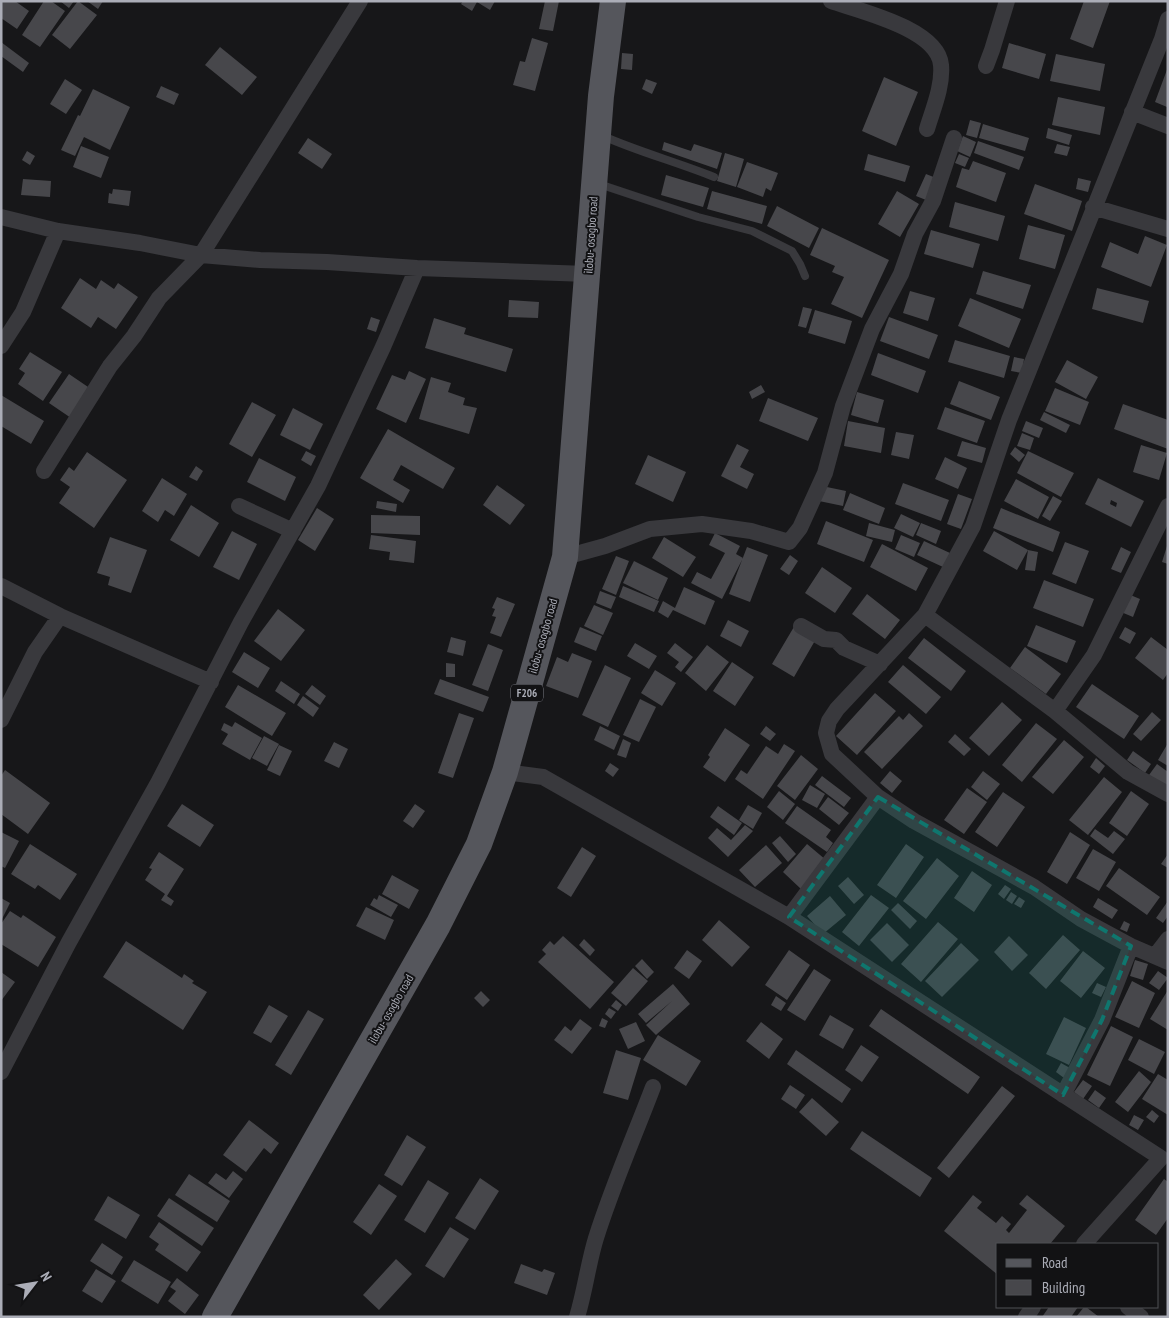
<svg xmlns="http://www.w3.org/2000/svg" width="1169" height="1318" font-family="'PT Sans Narrow',sans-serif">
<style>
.building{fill:#47474b;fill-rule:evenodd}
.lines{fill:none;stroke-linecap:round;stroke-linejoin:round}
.lane{stroke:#39393d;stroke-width:8}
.street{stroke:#39393d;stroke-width:16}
.primary{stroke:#55565c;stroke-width:26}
.marked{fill:#0f766e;fill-opacity:0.2;stroke:#0f766e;stroke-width:4;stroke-dasharray:10 6;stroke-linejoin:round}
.labels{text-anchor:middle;stroke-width:4;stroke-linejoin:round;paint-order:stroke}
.shield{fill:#121214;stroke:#7d7e86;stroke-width:1}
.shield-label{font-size:11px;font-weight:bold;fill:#abadb7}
.street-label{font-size:12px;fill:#abadb7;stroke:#121214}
</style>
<rect width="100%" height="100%" fill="#171719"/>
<path class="building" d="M1,1H15L29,11L17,29L1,18Z
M44,1H51L65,11L40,47L22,35Z
M60,1H74L69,8Z
M78,1L97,15L70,49L52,35Z
M87,1H103L98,9Z
M463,1H495L490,10L477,2L472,11L461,4Z
M545,1H559L553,31L539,29Z
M1084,1H1110L1093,48L1070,39Z
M532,38L548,43L535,91L513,85L520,61L525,62Z
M1,42L29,63L23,72L1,56Z
M1009,43L1046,54L1039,79L1002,68Z
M220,47L257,77L242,95L205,65Z
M622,53L633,54L632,70L621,69Z
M1056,54L1105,64L1100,91L1050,81Z
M1168,67V105L1167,107L1155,102Z
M884,77L918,92L896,146L862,131Z
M65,79L82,90L66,114L50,104Z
M646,79L657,83L652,94L642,89Z
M161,86L179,94L174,105L156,97Z
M93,89L130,107L110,150L84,137L75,156L61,150L78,115L80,116Z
M1058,97L1105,107L1100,135L1052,125Z
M970,120L981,123L977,138L966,135Z
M983,124L1029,138L1025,151L979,138Z
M1048,128L1072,135L1069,145L1046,138Z
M963,136L976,142L970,157L957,151Z
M308,138L332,154L322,169L298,153Z
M978,141L1024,157L1019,170L974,153Z
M664,142L691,151L694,144L722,153L717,169L662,150Z
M1057,144L1070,147L1067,156L1054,153Z
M81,146L109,157L101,178L73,167Z
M27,151L35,156L30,165L22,160Z
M725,153L744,159L736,187L717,181Z
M868,154L910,166L905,182L864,170Z
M959,154L969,158L965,167L955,163Z
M973,161L1006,173L996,202L956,187L962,168L969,170Z
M747,162L778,173L771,191L766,188L763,197L737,187Z
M926,174L936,178L926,200L916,196Z
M666,175L709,188L703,207L661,195Z
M1078,178L1091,181L1088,192L1076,189Z
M23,179L51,181L50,197L21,195Z
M1035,184L1082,201L1072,231L1024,214Z
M113,189L131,191L129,206L108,203L109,193L112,194Z
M712,191L767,206L762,224L707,209Z
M897,191L919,204L900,237L878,224Z
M955,202L1005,216L998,241L949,227Z
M777,206L819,228L809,248L767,226Z
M1028,225L1065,235L1055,269L1019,259Z
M822,228L889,260L862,318L831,304L844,277L832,272L835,266L810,255Z
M931,230L980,244L973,268L924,254Z
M1145,236L1167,245L1151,287L1101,267L1110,242L1138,254Z
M983,271L1031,285L1023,309L976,294Z
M80,278L96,289L101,280L114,289L118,283L138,297L116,329L98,317L91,328L61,308Z
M1097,288L1149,301L1143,323L1092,309Z
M910,291L935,298L928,321L903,313Z
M970,298L1021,319L1009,348L958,326Z
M509,300L539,302L538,318L508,317Z
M803,307L812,309L806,328L798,326Z
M815,310L852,321L845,344L808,333Z
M371,317L380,320L376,332L367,329Z
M889,317L938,335L929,359L880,341Z
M434,318L466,328L464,334L513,349L506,372L425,348Z
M955,340L1010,356L1004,378L948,362Z
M30,352L62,372L43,401L18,384L25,373L19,369Z
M878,353L926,371L918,393L871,375Z
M1014,357L1024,359L1022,373L1011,371Z
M1067,360L1098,377L1086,399L1055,382Z
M409,371L426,379L406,423L376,409L392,375L405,380Z
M69,374L91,389L71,418L49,403Z
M431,377L451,383L448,392L465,398L463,405L477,408L469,434L419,419Z
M959,381L1000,397L991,420L950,404Z
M761,385L765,392L752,399L749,392Z
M1055,388L1089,402L1080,425L1045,411Z
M857,392L884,400L878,423L851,415Z
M1,395L44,421L31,444L1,426Z
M768,398L818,418L808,441L759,421Z
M252,402L276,415L252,457L229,444Z
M1123,404L1168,420V449L1114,429Z
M945,407L985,421L977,443L937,429Z
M293,408L323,424L310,450L280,435Z
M1044,412L1070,425L1066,433L1040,420Z
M848,421L885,428L881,453L844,446Z
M1026,421L1043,428L1039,438L1022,431Z
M388,429L455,468L443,489L401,465L393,480L410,490L403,503L360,478Z
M896,432L914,435L909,459L891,455Z
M1022,433L1034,438L1030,450L1017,446Z
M962,441L986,448L982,463L957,456Z
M737,444L749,450L740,467L754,474L747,489L721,476Z
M1141,445L1167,453L1159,480L1133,472Z
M1015,447L1025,455L1019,462L1010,454Z
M306,451L316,456L311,466L301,460Z
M1028,451L1074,473L1061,497L1017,473Z
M87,452L127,480L94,528L59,503L70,487L60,480L69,467L74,471Z
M648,455L686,472L673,502L635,484Z
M945,457L967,468L958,489L935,479Z
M259,458L296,477L285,501L247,482Z
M196,466L203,471L197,481L189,477Z
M162,478L187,494L174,516L165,510L158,522L142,511Z
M1098,478L1144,501L1131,527L1085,504ZM1111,500L1117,503L1116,507L1110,504Z
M1016,479L1049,497L1038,519L1004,501Z
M903,483L949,500L941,521L895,504Z
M497,485L525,505L510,525L483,505Z
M822,486L846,491L843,506L819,501Z
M850,493L885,508L879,524L843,510Z
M958,494L972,499L961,529L947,524Z
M1053,496L1062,501L1050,521L1042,516Z
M377,501L397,504L396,512L376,508Z
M191,505L219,523L199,557L170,540Z
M317,508L334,519L315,551L298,540Z
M1001,508L1060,532L1053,552L993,528Z
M901,514L920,523L913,537L894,528Z
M371,515L420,516V535L371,533Z
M826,521L873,540L864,562L817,544Z
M869,523L895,530L892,542L866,536Z
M921,523L941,531L936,544L916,535Z
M232,531L257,544L239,580L213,567Z
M994,531L1028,550L1017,570L983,551Z
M715,533L740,546L736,554L743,558L722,599L691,583L697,572L711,579L725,553L709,545Z
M371,535L416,541L414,563L389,560L390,552L369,549Z
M901,535L920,543L914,557L895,549Z
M110,537L147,550L131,593L108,585L110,577L97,573Z
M664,537L696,557L683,577L652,558Z
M924,541L950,553L943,567L917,555Z
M1065,542L1089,551L1076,584L1052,574Z
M882,544L928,568L916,591L870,567Z
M1167,546H1168V564L1162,562Z
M747,547L768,555L750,602L729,594Z
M1121,547L1131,552L1121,573L1111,569Z
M1028,550L1038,552L1035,571L1025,570Z
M790,555L798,561L789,575L780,569Z
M616,556L629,561L616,595L602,589Z
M634,561L668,578L658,600L623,583Z
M822,567L852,588L835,613L805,593Z
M1044,580L1094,599L1083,627L1033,608Z
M623,586L659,601L654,612L619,597Z
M684,587L715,601L705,625L673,610L668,618L658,612L663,601L675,608Z
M600,591L616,597L611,609L596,603Z
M867,594L900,620L885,639L852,614Z
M1128,594L1140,599L1133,617L1121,612Z
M497,597L515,604L501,637L490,633L496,617L492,616L495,609L492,608Z
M594,605L613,613L603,635L584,626Z
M278,609L305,630L281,661L254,641Z
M728,620L749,631L741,647L720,636Z
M798,620L820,632L794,677L772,664Z
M1036,625L1076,641L1067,663L1027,646Z
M580,627L602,636L596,651L574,642Z
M1125,627L1136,633L1130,644L1119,638Z
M451,637L466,641L463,656L447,652Z
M1151,637L1168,650V673L1163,680L1135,658Z
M924,638L966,671L951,691L908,658Z
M635,643L657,656L649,669L627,656Z
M675,643L693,657L681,672L675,667L679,662L667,653Z
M488,644L503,650L488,691L472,685Z
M707,645L729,662L706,691L685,673Z
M1025,647L1061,674L1046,694L1010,668Z
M244,652L270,668L258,688L232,672Z
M572,653L592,661L578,698L546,686L557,657L568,662Z
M732,662L754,677L735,706L713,691Z
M446,663L455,664V677H446Z
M605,665L631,678L608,727L582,715Z
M903,665L941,697L926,714L888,682Z
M655,670L676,683L662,706L641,693Z
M440,679L489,697L483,712L434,694Z
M281,681L300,694L294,704L275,691Z
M1092,684L1139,716L1124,739L1076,707Z
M238,685L286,713L272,736L225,707Z
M312,685L326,696L320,705L305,694Z
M875,693L896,711L857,755L836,736Z
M303,696L319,708L313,717L297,705Z
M640,699L656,707L639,742L623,735Z
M1002,702L1022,720L989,756L969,738Z
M1152,712L1161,720L1141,741L1133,734Z
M459,713L474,718L453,778L438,773Z
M909,713L923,726L882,769L864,752L899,716L903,720Z
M235,722L262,738L250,760L222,744L228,734L221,730L224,723L232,727Z
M1036,723L1057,739L1022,782L1002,765Z
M600,726L620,736L614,750L594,740Z
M766,726L776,734L770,741L760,734Z
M725,728L750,745L725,782L703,767L710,757L708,755Z
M955,734L971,749L964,756L948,742Z
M264,736L279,744L267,766L252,758Z
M623,739L631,743L626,758L617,755Z
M1064,740L1084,757L1053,794L1032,777Z
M334,742L348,749L339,768L324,761Z
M1168,743V766L1158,760Z
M784,744L795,751L763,799L735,779L741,770L747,774L766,746L778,754Z
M279,745L292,751L280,776L267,770Z
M1133,751L1151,764L1145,773L1127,760Z
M801,755L818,769L795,800L777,786Z
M1096,758L1105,766L1099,774L1090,767Z
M610,763L619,769L613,777L605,771Z
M1157,764L1168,772V788L1149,775Z
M5,770L50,803L28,834L1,814V776Z
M890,771L902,781L892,793L880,783Z
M983,771L1000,784L987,800L971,787Z
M822,776L851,798L844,807L815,785Z
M1104,777L1122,792L1088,835L1069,820Z
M810,785L825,794L817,808L802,800Z
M967,788L987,802L964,834L944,820Z
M779,791L795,804L783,820L767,807Z
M1131,791L1149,804L1127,836L1109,823Z
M1003,792L1025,807L997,847L975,832Z
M828,797L849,813L839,825L819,809Z
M182,804L214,825L200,847L167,826Z
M415,804L425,811L413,828L403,821Z
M748,805L762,813L753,829L739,820Z
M718,806L742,823L734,835L710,817Z
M797,806L831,830L826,837L833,843L827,852L785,823Z
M745,825L753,831L728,857L708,838L717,828L731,840Z
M1095,829L1108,838L1114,831L1125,839L1113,854L1090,836Z
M1,832L19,841L5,868L1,866Z
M1070,832L1090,845L1067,884L1047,872Z
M780,836L796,854L788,862L772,843Z
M30,844L77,874L60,900L38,885L35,889L11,874Z
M807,844L826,860L801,889L783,872Z
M906,844L924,857L896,898L877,885Z
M766,845L782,863L755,887L739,870Z
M582,847L596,856L571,897L557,888Z
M1093,849L1116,862L1099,891L1076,878Z
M159,852L184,869L167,896L174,901L171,906L161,900L165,894L145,880L152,869L149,868Z
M1168,854V868L1161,864Z
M937,858L959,876L926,919L903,901Z
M1119,868L1160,897L1147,915L1106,886Z
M972,871L992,885L974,912L954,898Z
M392,875L419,890L409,909L382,894Z
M848,877L864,895L854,904L838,886Z
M1005,885L1011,889L1004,899L998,894Z
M1011,892L1017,896L1012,904L1006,900Z
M379,895L398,905L391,917L370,905L374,898L377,900Z
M871,895L889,908L859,946L842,932Z
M830,896L846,915L823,934L807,916Z
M1019,897L1025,901L1021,908L1014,904Z
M1,898L10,903L1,921Z
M1098,898L1118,910L1112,919L1093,907Z
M1168,901V916L1163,923L1156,918Z
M898,903L917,921L910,929L891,910Z
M366,907L394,920L385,940L356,926Z
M10,911L21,918L23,915L56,937L38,967L1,944V924Z
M719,920L750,947L732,967L702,940Z
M1124,921L1130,924L1127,932L1120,929Z
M938,922L958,939L921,982L901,964Z
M887,923L909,945L892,962L870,940Z
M1063,935L1080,950L1046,989L1029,973Z
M563,936L614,982L590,1009L538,962L546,954L542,950L550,941L554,945Z
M1009,936L1028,955L1012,971L994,952Z
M584,939L595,950L590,956L579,945Z
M126,941L182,978L184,974L194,981L192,983L207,992L183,1030L103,977Z
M961,943L979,960L942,997L925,981Z
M687,950L702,961L689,979L674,968Z
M789,950L810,965L787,1000L765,985Z
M1083,951L1105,968L1081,998L1060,981Z
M642,959L654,972L647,979L635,966Z
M1135,960L1148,964L1143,980L1130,976Z
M633,968L648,981L626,1006L611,993Z
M814,969L831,980L805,1021L787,1010Z
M1158,971L1168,978L1159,990L1149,983Z
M1,972L15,982L1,1001Z
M1132,981L1155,993L1139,1028L1115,1017Z
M1097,983L1106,987L1101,997L1092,993Z
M673,984L690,1004L656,1035L646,1025L672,1001L646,1023L638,1014Z
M1168,990V1030L1150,1019Z
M481,991L490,1000L483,1007L474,998Z
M776,996L786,1003L781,1011L771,1005Z
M616,1000L622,1005L618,1011L611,1006Z
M269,1005L288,1016L271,1043L253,1033Z
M609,1008L616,1012L611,1019L605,1014Z
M881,1009L980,1077L968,1094L869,1026Z
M308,1010L324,1019L291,1075L275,1065Z
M830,1015L854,1029L843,1049L819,1035Z
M1064,1017L1086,1028L1069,1065L1046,1054Z
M602,1018L608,1021L605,1028L599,1026Z
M580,1019L592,1028L572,1054L554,1040L565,1026L571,1031Z
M636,1022L645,1041L628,1049L619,1029Z
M761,1022L783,1039L769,1059L746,1041Z
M1111,1026L1133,1037L1110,1086L1087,1075Z
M658,1035L701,1061L686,1086L643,1060Z
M1139,1039L1165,1052L1154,1074L1128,1060Z
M861,1045L879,1057L862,1082L845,1070Z
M616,1050L641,1058L628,1100L603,1093Z
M796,1050L851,1089L842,1103L787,1064Z
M1061,1063L1070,1068L1064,1078L1056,1072Z
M1139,1071L1151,1082L1128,1112L1115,1102Z
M1158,1074L1168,1080V1115L1142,1099Z
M1083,1080L1092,1086L1083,1099L1074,1092Z
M790,1085L805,1095L796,1109L781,1099Z
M1002,1086L1015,1096L949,1178L937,1168Z
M1095,1090L1106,1098L1099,1108L1088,1100Z
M812,1098L839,1122L826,1136L799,1112Z
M1152,1110L1159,1116L1154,1123L1146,1117Z
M1134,1115L1144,1120L1138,1130L1129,1125Z
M249,1120L279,1143L271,1154L264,1148L246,1172L223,1155Z
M862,1131L932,1178L920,1197L850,1149Z
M407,1135L426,1147L402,1186L384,1175Z
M233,1171L243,1179L229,1198L208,1183L216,1173L226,1180Z
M189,1174L230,1201L217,1222L175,1195Z
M480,1178L499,1191L475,1230L455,1218Z
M1164,1179L1168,1182V1218L1156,1235L1135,1220Z
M428,1180L449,1193L425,1233L404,1220Z
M379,1184L397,1196L371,1235L353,1222Z
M973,1195L982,1202L977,1208L996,1223L1002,1216L1011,1224L1006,1230L1009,1233L1027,1210L1019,1204L1027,1195L1065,1226L1050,1244H998V1275L944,1231Z
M108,1196L140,1215L126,1239L94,1220Z
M169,1198L214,1228L202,1246L157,1216Z
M159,1222L201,1252L187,1272L155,1250L159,1244L149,1237Z
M450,1227L469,1239L444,1278L425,1266Z
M102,1243L123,1257L112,1275L90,1261Z
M396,1259L412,1274L379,1310L363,1295Z
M134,1260L171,1282L158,1304L121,1281Z
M521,1264L542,1272L544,1269L555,1273L547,1295L514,1283Z
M96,1269L116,1281L102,1303L82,1291Z
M177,1278L199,1295L185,1314L168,1301L176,1291L170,1287Z
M1049,1307H1078L1071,1317H1042Z
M1084,1307H1086L1099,1317H1076Z"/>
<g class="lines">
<path class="lane" d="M603,136C639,152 677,162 714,177
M599,184L698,217L752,231L792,251L800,264L805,276"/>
<path class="street" d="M831,1C860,11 938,29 941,65C943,86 933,109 927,129
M986,66L992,50L1007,1
M1132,112L1168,126
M1093,207L1168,229
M1,217L58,231L140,243L201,255L260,260L327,262L417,268L588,274
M1,346L23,312L58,231
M44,471L110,366L134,336L159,298L201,255L360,1
M239,506L293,531
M565,557L605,546L650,529L702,524L751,531L789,542L800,528L825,473L843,406L872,329L901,274L915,234L933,201L954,138
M1,586L60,616L211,682
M925,615L1055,711L1128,772L1168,794
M801,626L824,639L836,640L844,648L880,664
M1055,711L1094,655L1168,506
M1,720L35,652L60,616
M505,772L543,777L789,917L1161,1158L1084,1244
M878,797L914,821L1034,887L1081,919L1131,946L1168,962
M789,917L878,797L832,754L826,733L829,721L837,709L925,615L973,526L1009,420L1162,39L1168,19
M1155,956L1168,939
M1,1072L69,942L158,783L241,622L318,486L383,347L417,268
M1063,1095L1102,1020L1131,946
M1128,1307L1141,1317
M577,1317C585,1291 588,1264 596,1238C612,1187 634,1137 653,1087
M1026,1317L1033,1307"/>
<path class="primary" d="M215,1317L438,925L479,844L505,772L565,557L601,96L613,1"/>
</g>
<path class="marked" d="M878,797L1131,946L1102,1020L1063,1095L789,917Z"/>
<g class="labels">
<rect class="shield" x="511" y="684.5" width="32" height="17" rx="4"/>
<g class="shield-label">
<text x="527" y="697">F206</text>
</g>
<g class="street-label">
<text transform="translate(591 235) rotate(-86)" y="4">ilobu- osogbo road</text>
<text transform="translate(543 636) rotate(-74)" y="4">ilobu- osogbo road</text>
<text transform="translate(391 1009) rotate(-60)" y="4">ilobu- osogbo road</text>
</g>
</g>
<rect width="1169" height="1318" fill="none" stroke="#abadb7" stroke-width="5"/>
<rect x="996" y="1243" width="162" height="65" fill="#121214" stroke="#4f5055"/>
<rect x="1006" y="1259" width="25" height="8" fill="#55565c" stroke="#4f5055"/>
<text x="1042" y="1268" font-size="15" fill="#abadb7">Road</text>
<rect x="1006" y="1280" width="25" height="15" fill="#47474b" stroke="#4f5055"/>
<text x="1042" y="1293" font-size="15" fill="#abadb7">Building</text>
<g transform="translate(35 1283) rotate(59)" stroke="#121214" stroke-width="4" paint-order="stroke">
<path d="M0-4L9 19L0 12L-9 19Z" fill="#abadb7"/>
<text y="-8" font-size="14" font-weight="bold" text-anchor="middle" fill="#abadb7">N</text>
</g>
</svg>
